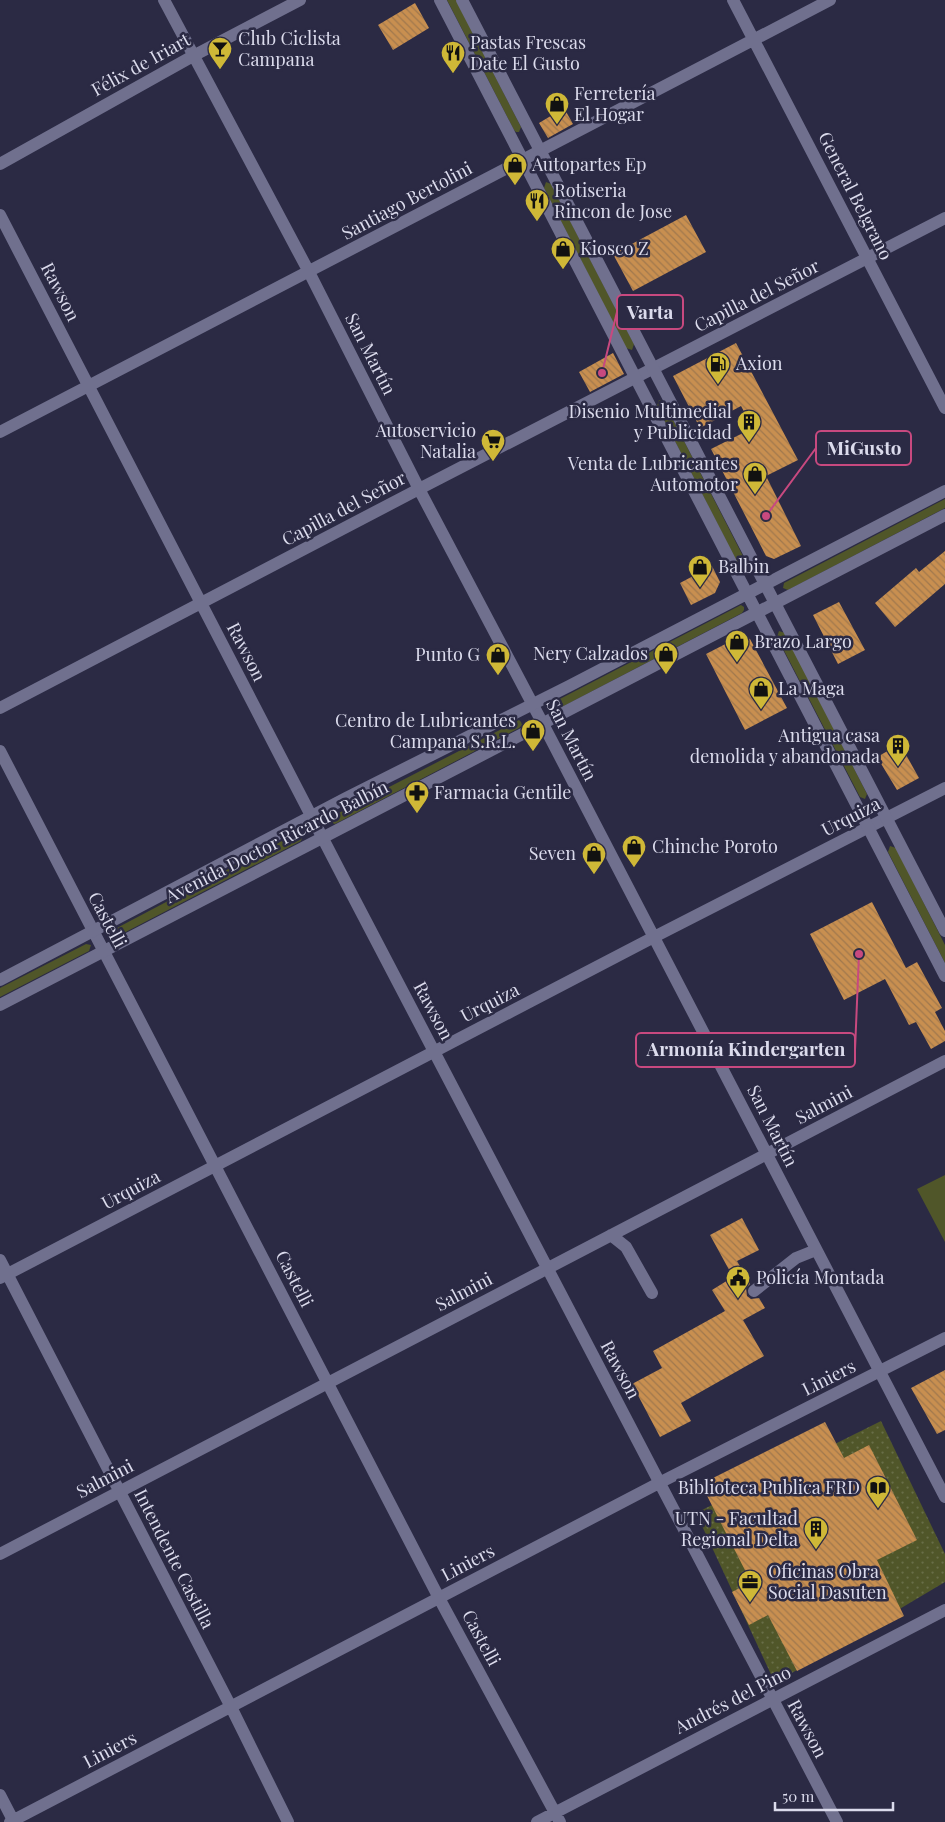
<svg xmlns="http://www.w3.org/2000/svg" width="945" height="1822" font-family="'Playfair Display',serif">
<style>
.grass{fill:#505629}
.park{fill:url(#park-dots)}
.building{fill:url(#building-back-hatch)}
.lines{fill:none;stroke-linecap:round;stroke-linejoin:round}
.minor{stroke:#70708e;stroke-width:12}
.secondary{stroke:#70708e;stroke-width:12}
.labels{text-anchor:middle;stroke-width:5;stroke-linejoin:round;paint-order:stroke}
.poi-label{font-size:18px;fill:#dbdbec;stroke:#2b2a44;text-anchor:start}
.street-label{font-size:18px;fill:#dbdbec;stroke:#2b2a44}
.leader{fill:none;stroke:#c8497f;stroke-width:2}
.callout-dot{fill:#c8497f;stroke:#2b2a44;stroke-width:2}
.callout{fill:#2b2a44;stroke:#c8497f;stroke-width:2}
.callout-label{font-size:19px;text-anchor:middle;font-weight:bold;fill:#dbdbec}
</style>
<defs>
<pattern id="park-dots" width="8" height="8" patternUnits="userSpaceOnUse" patternTransform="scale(1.25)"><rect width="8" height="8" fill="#505629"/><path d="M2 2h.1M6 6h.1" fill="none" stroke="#696e48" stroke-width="1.8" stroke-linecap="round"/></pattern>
<pattern id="building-back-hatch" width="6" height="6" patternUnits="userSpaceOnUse" patternTransform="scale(1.25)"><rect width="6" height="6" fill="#c88f50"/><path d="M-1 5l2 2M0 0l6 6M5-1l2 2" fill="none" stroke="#a0784d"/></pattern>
</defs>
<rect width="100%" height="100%" fill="#2b2a44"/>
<path class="grass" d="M447,0H456L521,127L519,132H516L514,130Z
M546,182L551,184L634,344L632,350L626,348L544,188Z
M659,400L664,402L746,562L744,568L739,566L657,406Z
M945,499V508L788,590L783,588L784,583Z
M741,605L744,607V610L742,613L558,709L552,707L554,702Z
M779,631L785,633L867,794L865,799L860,797L777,637Z
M519,720L521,722L522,725L519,728L335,824L330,822L331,817Z
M297,833L303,835L301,841L116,937L111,935L113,930Z
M890,846L896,848L945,945V963L888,852Z
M86,944L91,945L89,951L0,997V988Z
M945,1175V1242L917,1189Z"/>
<path class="park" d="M881,1421L945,1554V1582L775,1683L696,1513Z"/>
<path class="building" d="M415,3L429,28L393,50L378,25Z
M564,108L573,124L548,138L539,123Z
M686,215L706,252L633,291L613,254Z
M736,343L798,460L766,476L801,546L774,559L766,556L711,449L753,428L741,406L700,428L673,376Z
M613,353L624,374L590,392L579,372Z
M945,551V584L895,627L875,603L916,568L919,572Z
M712,566L720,582L715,593L691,605L680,583Z
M839,602L865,650L838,664L813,615Z
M741,636L750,639L787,708L745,730L706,654Z
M900,744L919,778L897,790L877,757Z
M872,902L906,968L917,962L942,1008L935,1012L945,1031V1041L931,1049L916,1022L909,1025L885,979L844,1000L810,934Z
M742,1218L759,1250L737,1261L750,1284L746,1288L747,1296L751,1299L759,1298L765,1308L743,1320L764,1356L681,1403L691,1421L660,1437L632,1384L662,1368L653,1351L725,1311L712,1290L733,1277L710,1235Z
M945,1370V1430L937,1434L911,1388Z
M825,1422L844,1458L869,1445L917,1540L877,1560L904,1616L797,1671L768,1615L749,1625L732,1592L751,1582L701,1484Z"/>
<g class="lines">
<path class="minor" d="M164,0L309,272L419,489L543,724L945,1497
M733,0L945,408
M0,164L193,56L300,0
M0,215L347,885L837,1822
M0,432L830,0
M0,708L419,489L945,218
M0,751L439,1598L560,1822
M611,1235L626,1247L652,1293
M0,1260L231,1707L288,1822
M0,1278L654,937L945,788
M754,1291L796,1258L816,1250
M0,1554L945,1061
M0,1795L14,1822
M10,1822L659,1483L945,1338
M537,1822L945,1610"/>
<path class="secondary" d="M440,0L945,976
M462,0L945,931
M0,980L346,798L569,686L945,491
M0,1005L945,515"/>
</g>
<defs>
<symbol id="bar-pin" viewBox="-11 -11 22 30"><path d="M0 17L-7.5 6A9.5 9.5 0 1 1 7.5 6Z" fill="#cfb837" stroke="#2b2a44"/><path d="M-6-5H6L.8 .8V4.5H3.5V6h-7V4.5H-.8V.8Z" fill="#111"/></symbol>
<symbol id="restaurant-pin" viewBox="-11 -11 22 30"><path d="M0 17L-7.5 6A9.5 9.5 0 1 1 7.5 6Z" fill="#cfb837" stroke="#2b2a44"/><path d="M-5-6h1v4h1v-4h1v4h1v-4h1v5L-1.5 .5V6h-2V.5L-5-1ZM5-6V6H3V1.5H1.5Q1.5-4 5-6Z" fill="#111"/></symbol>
<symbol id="shop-pin" viewBox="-11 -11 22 30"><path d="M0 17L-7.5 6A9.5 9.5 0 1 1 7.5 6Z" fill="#cfb837" stroke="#2b2a44"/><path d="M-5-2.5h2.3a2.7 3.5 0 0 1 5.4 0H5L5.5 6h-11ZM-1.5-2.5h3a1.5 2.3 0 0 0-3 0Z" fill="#111"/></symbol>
<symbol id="fuel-pin" viewBox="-11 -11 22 30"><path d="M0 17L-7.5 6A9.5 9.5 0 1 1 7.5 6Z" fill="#cfb837" stroke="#2b2a44"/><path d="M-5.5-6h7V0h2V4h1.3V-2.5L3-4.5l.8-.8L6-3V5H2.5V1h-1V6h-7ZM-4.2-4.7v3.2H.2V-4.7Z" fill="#111"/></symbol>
<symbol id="building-pin" viewBox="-11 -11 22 30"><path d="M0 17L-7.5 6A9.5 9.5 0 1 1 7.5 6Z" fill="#cfb837" stroke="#2b2a44"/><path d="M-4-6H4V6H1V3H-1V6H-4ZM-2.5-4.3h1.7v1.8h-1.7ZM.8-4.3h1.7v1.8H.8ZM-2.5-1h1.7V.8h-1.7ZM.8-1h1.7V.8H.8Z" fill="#111"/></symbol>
<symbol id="supermarket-pin" viewBox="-11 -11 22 30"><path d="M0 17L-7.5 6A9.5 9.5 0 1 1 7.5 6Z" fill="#cfb837" stroke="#2b2a44"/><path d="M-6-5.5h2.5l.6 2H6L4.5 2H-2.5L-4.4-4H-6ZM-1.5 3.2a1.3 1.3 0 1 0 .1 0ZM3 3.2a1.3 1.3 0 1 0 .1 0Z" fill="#111"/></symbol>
<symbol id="pharmacy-pin" viewBox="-11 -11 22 30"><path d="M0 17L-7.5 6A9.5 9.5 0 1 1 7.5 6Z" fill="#cfb837" stroke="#2b2a44"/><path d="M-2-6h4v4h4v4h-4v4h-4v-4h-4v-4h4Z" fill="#111"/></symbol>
<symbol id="civic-pin" viewBox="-11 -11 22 30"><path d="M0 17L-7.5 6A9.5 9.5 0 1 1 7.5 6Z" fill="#cfb837" stroke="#2b2a44"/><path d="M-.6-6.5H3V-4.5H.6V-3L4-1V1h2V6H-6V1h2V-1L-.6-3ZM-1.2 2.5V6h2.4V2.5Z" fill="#111"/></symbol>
<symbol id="library-pin" viewBox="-11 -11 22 30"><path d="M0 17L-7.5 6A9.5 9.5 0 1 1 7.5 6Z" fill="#cfb837" stroke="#2b2a44"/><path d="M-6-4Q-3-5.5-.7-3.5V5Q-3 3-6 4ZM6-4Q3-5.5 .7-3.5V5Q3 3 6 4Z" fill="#111"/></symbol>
<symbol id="office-pin" viewBox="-11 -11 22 30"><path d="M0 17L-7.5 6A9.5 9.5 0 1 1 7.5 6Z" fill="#cfb837" stroke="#2b2a44"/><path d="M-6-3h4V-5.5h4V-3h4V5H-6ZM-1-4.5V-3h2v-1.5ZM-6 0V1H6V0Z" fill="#111"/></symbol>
</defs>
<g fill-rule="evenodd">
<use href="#bar-pin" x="206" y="35" width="28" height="38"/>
<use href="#restaurant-pin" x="439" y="39" width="28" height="38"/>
<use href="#shop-pin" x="543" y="90" width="28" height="38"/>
<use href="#shop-pin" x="501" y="151" width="28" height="38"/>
<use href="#restaurant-pin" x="523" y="187" width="28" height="38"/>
<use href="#shop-pin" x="549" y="235" width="28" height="38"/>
<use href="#fuel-pin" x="704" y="350" width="28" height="38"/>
<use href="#building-pin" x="735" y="408" width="28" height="38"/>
<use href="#supermarket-pin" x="479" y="427" width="28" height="38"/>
<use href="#shop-pin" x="741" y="460" width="28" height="38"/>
<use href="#shop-pin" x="686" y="553" width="28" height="38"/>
<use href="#shop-pin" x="723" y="628" width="28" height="38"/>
<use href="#shop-pin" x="652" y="640" width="28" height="38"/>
<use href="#shop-pin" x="484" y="641" width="28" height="38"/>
<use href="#shop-pin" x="747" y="675" width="28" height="38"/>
<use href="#shop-pin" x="519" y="717" width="28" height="38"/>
<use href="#building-pin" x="884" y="732" width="28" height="38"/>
<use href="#pharmacy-pin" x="403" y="779" width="28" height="38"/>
<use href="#shop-pin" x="620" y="833" width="28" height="38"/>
<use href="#shop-pin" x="580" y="840" width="28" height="38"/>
<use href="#civic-pin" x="724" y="1264" width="28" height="38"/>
<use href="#library-pin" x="864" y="1474" width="28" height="38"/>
<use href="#building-pin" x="802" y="1515" width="28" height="38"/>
<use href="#office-pin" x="736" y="1568" width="28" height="38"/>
</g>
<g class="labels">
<g class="poi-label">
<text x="238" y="45">Club Ciclista<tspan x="238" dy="21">Campana</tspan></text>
<text x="470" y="49">Pastas Frescas<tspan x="470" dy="21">Date El Gusto</tspan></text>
<text x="574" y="100">Ferretería<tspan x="574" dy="21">El Hogar</tspan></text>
<text x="532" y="171">Autopartes Ep</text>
<text x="554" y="197">Rotiseria<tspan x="554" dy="21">Rincon de Jose</tspan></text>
<text x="580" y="255">Kiosco Z</text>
<text x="736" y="370">Axion</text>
<text x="732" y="418" text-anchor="end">Disenio Multimedial<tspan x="732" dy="21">y Publicidad</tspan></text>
<text x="476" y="437" text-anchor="end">Autoservicio<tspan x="476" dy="21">Natalia</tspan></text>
<text x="738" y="470" text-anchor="end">Venta de Lubricantes<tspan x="738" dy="21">Automotor</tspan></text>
<text x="718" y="573">Balbin</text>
<text x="754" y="648">Brazo Largo</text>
<text x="648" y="660" text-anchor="end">Nery Calzados</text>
<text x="480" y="661" text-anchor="end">Punto G</text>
<text x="778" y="695">La Maga</text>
<text x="516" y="727" text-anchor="end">Centro de Lubricantes<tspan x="516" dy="21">Campana S.R.L.</tspan></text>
<text x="880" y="742" text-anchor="end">Antigua casa<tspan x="880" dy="21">demolida y abandonada</tspan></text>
<text x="434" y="799">Farmacia Gentile</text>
<text x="652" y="853">Chinche Poroto</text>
<text x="576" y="860" text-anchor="end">Seven</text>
<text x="756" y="1284">Policía Montada</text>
<text x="860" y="1494" text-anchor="end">Biblioteca Publica FRD</text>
<text x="798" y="1525" text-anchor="end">UTN - Facultad<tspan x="798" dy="21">Regional Delta</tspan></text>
<text x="768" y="1578">Oficinas Obra<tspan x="768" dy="21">Social Dasuten</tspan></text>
</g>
<g class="street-label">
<text transform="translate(141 65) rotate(-29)" y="6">Félix de Iriart</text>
<text transform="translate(855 196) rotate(63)" y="6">General Belgrano</text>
<text transform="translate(407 201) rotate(-28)" y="6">Santiago Bertolini</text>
<text transform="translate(60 292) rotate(63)" y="6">Rawson</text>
<text transform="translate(757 296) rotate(-27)" y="6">Capilla del Señor</text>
<text transform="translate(370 354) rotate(63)" y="6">San Martín</text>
<text transform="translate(344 509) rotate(-28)" y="6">Capilla del Señor</text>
<text transform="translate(246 652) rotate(63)" y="6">Rawson</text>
<text transform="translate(571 740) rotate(63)" y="6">San Martín</text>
<text transform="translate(851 817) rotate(-27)" y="6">Urquiza</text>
<text transform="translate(277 842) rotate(-27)" y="6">Avenida Doctor Ricardo Balbín</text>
<text transform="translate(107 920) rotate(62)" y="6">Castelli</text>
<text transform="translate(490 1003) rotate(-27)" y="6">Urquiza</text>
<text transform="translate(433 1011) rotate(62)" y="6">Rawson</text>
<text transform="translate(824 1105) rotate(-28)" y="6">Salmini</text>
<text transform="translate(772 1126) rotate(63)" y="6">San Martín</text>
<text transform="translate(131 1190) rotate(-28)" y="6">Urquiza</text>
<text transform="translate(294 1279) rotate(63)" y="6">Castelli</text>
<text transform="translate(464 1292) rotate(-28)" y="6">Salmini</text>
<text transform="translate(620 1370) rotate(62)" y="6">Rawson</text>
<text transform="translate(829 1378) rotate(-27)" y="6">Liniers</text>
<text transform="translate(105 1479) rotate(-28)" y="6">Salmini</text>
<text transform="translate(174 1559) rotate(63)" y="6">Intendente Castilla</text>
<text transform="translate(468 1563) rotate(-28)" y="6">Liniers</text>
<text transform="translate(481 1638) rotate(62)" y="6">Castelli</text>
<text transform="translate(733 1700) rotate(-27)" y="6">Andrés del Pino</text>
<text transform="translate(807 1729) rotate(62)" y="6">Rawson</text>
<text transform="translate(110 1750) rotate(-28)" y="6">Liniers</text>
</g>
</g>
<path class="leader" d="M602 373L617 312M766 516L816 448M859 954L855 1050"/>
<g class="callout-dot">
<circle cx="602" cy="373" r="5"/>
<circle cx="766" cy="516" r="5"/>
<circle cx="859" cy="954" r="5"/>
</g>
<g class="callout">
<rect x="617" y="295" width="66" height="34" rx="5"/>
<rect x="816" y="431" width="95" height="34" rx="5"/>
<rect x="636" y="1033" width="219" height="34" rx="5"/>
</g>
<g class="callout-label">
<text x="650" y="319">Varta</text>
<text x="864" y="455">MiGusto</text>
<text x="746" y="1056">Armonía Kindergarten</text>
</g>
<path d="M775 1802v8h118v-8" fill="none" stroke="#dbdbec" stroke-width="2.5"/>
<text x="782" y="1802" font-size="15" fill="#dbdbec" stroke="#2b2a44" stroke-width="4" paint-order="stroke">50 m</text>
</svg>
